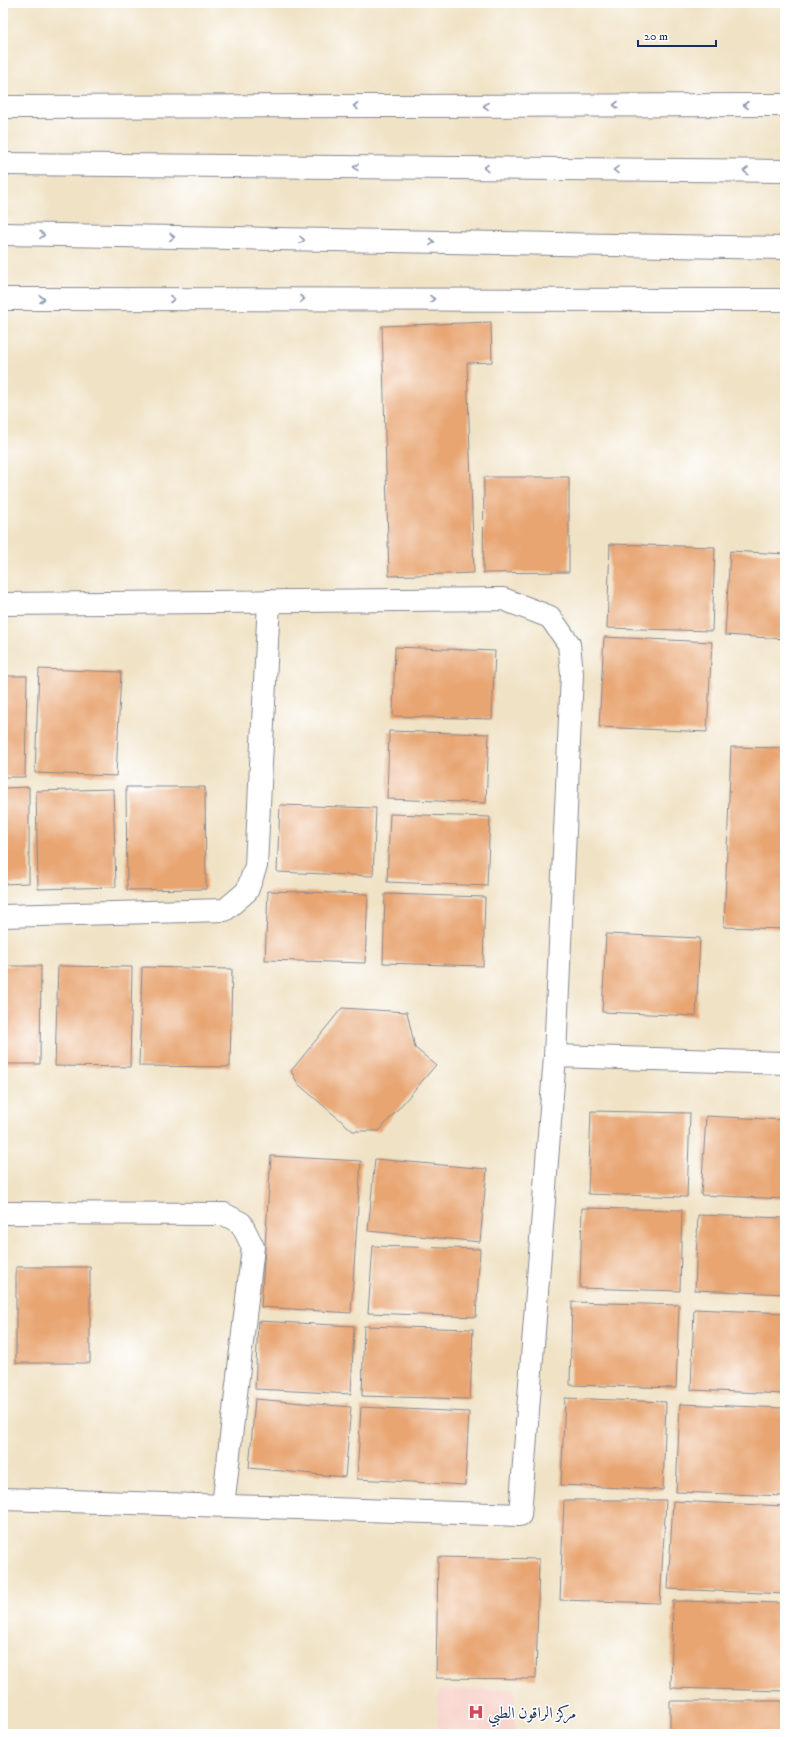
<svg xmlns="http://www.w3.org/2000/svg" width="788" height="1737" font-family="'IM FELL DW Pica',Amiri,serif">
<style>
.built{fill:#f7d1c9}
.building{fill:#e8a471}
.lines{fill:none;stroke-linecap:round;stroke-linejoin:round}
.minor-casing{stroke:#868892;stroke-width:24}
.tertiary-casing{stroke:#868892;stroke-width:24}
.minor{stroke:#fff;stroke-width:22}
.tertiary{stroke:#fff;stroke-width:22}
.oneway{stroke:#8d97ae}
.labels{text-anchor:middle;stroke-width:3;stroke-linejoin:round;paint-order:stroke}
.poi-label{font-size:16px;fill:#1b2f5e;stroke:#fff;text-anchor:start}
</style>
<rect width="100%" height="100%" fill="#fff"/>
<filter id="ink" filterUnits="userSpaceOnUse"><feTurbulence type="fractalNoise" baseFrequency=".025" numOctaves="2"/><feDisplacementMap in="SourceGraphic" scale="8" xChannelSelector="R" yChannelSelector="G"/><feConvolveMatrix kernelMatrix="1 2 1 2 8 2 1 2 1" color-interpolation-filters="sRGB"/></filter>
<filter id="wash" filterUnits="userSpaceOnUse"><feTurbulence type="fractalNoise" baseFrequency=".012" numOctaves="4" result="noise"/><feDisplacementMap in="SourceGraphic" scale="16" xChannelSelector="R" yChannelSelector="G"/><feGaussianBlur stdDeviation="0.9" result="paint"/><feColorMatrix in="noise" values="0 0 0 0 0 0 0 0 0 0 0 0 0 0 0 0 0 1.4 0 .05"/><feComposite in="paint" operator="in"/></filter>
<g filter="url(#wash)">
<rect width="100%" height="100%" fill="#f0e2c5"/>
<path class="built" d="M515,1689V1734H438V1690Z"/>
<g id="blocks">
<path class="building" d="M491,322L492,362L467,363L474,573L389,576L382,326Z
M484,477H569V572L483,573Z
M610,544L715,547L712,631L607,628Z
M730,551L785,554V639L725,635Z
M604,637L712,642L707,732L599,727Z
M395,647L495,651L492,719L393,716Z
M39,669L121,672L116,776L35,773Z
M3,676H27L25,777H3Z
M389,731L489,734L486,803L387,799Z
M731,747L785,748V929L724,927Z
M29,787V883L3,884V788Z
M126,787H205L206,889L127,890Z
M113,789L116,887L38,889L36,791Z
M280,805L376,808L373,876L277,872Z
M390,814L490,817L487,886L387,882Z
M268,891L368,894L365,963L265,960Z
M385,894L485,897L483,966L383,963Z
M606,934L700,938L696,1016L602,1012Z
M3,966H41L40,1064H3Z
M58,966L132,967L130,1067L55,1066Z
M142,967L232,969L230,1067L139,1066Z
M342,1008L407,1012L415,1048L436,1065L379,1131H353L298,1084L291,1071Z
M591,1111L690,1113L687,1197L588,1194Z
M706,1116L785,1120V1199L701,1195Z
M271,1156L361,1161L351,1313L261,1307Z
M375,1159L487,1169L480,1242L368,1231Z
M582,1208L682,1210L680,1291L580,1288Z
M698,1215L785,1218V1294L695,1290Z
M373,1246L480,1249L476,1317L368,1313Z
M16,1267H90V1363H16Z
M572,1302L679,1305L676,1388L570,1385Z
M694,1309L785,1313V1394L691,1390Z
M258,1321L354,1326L351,1394L255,1389Z
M364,1326L473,1329L470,1399L362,1396Z
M565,1398L666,1402L663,1490L561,1485Z
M255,1399L351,1407L345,1477L249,1468Z
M680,1404L785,1408V1496L676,1492Z
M361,1407L469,1412L465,1485L357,1479Z
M564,1500H666L660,1603L560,1600Z
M673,1501L785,1506V1594L668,1589Z
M438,1557L539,1559L536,1679L436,1678Z
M673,1601L785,1603V1691L671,1688Z
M670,1701H785V1734H670Z"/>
</g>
</g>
<g filter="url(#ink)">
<use href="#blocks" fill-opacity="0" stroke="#868892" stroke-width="1"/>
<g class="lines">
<defs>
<path id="minor" d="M3,107L785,105
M3,299L785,300
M3,604L503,599L550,617L569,644L572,674L555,1056L520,1515L3,1499
M3,916L225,910L247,891L256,866L269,601
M555,1056L785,1063
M3,1213L224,1214L241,1223L253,1247L223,1506"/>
<path id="tertiary" d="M3,164L785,171
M3,234L785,248"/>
</defs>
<use href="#minor" class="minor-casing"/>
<use href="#tertiary" class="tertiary-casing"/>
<use href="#minor" class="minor"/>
<use href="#tertiary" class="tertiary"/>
</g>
<defs><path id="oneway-chevron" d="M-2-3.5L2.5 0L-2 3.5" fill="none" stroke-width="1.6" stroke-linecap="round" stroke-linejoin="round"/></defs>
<g class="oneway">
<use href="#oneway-chevron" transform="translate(616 105) rotate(180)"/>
<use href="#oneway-chevron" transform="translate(746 105) rotate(180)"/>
<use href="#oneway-chevron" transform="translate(356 106) rotate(180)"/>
<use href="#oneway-chevron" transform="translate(486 106) rotate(180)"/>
<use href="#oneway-chevron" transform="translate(356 167) rotate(-179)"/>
<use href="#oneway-chevron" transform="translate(486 168) rotate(-179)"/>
<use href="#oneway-chevron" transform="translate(616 170) rotate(-179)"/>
<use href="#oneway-chevron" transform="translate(746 171) rotate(-179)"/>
<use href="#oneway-chevron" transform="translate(42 235) rotate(1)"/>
<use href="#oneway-chevron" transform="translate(172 237) rotate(1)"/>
<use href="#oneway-chevron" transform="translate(302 240) rotate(1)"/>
<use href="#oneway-chevron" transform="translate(432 242) rotate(1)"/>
<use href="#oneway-chevron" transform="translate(42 299)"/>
<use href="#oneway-chevron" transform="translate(172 299)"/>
<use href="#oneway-chevron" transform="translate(302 299)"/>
<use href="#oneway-chevron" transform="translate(432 299)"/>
</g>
</g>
<defs>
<symbol id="hospital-bare" viewBox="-9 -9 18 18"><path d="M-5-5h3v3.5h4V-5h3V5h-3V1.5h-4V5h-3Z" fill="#d1495b" stroke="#fff" stroke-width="2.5" paint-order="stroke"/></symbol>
</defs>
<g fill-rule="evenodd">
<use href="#hospital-bare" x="465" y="1701" width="22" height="22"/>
</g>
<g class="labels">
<g class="poi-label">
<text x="488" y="1718">مركز الراقون الطبي</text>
</g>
</g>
<rect width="788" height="1737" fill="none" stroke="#fff" stroke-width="16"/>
<path d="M638 40v6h78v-6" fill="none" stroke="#1b2f5e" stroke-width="2"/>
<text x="644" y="40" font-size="12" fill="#1b2f5e" stroke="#ffffff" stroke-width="3" paint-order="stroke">20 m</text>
</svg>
